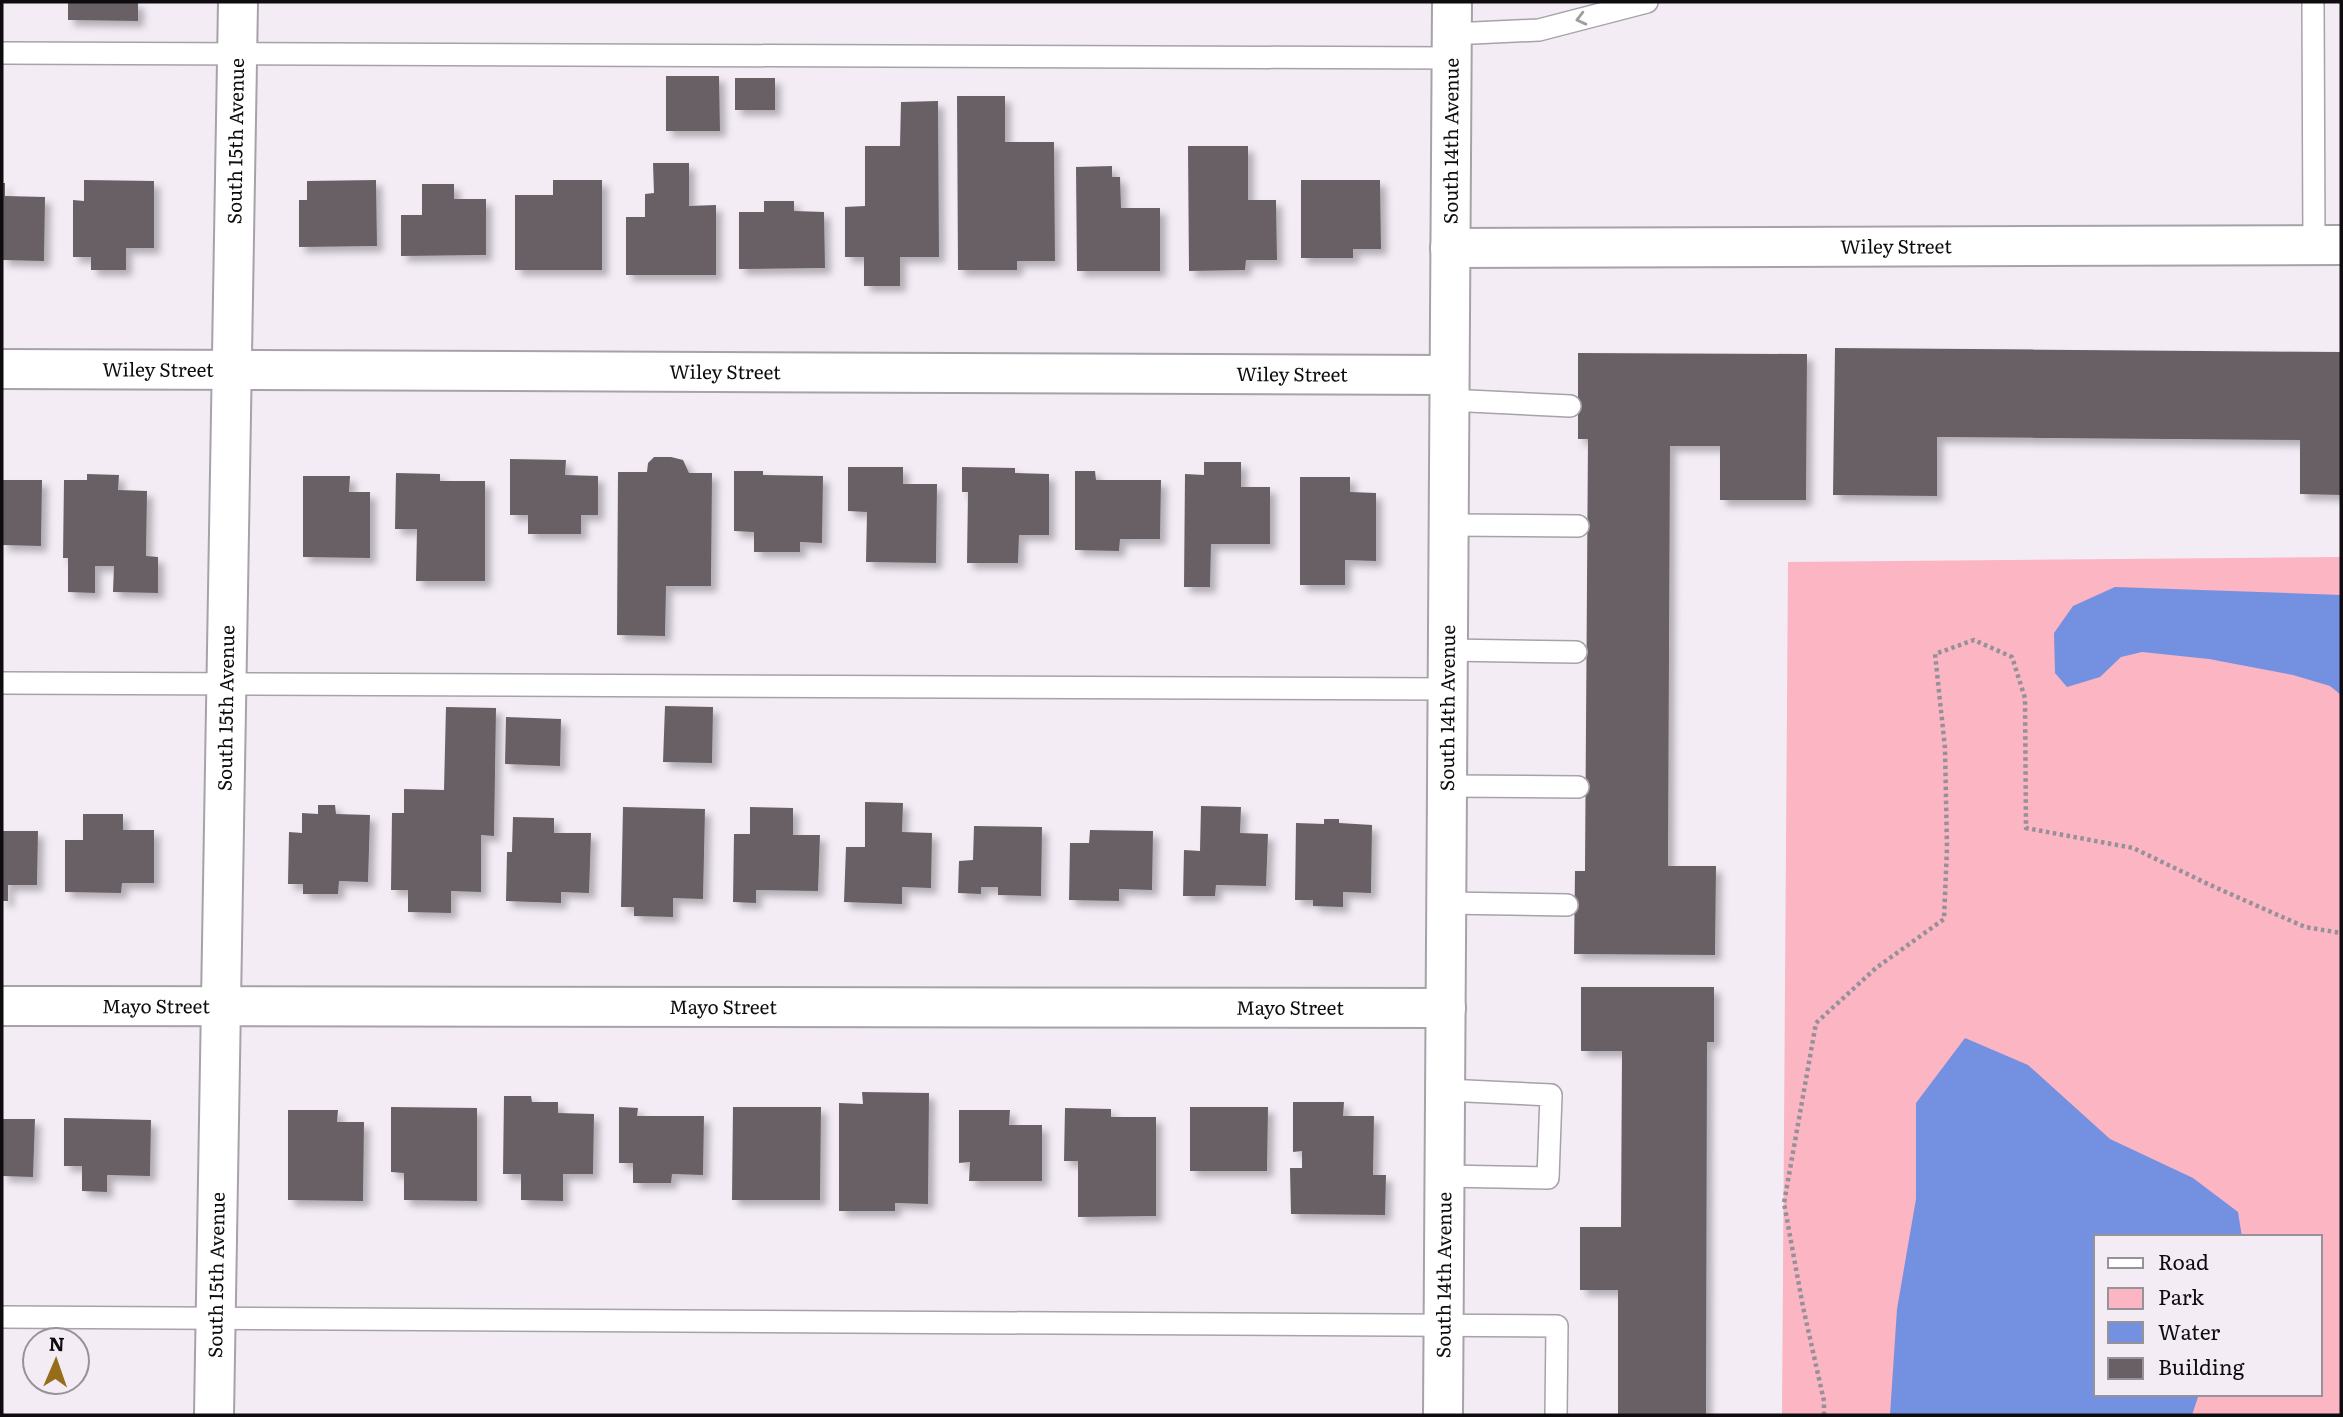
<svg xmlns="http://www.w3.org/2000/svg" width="2343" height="1417" font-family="Literata,serif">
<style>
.green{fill:#fbb5c3;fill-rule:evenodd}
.water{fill:#7490e1}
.building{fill:#696065;filter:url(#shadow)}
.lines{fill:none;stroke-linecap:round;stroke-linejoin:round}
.service-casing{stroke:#a7a1a9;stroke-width:24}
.minor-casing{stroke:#a7a1a9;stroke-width:42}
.tertiary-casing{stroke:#a7a1a9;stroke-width:42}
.path{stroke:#969198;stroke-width:4.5;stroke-dasharray:3.5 3.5;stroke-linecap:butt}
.service{stroke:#fff;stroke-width:21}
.minor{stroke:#fff;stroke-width:38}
.tertiary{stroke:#fff;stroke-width:38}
.oneway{stroke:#9f9e9f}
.labels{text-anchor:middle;stroke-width:7;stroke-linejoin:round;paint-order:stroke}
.street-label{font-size:19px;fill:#0e0c0f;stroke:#f3ecf5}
</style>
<defs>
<filter id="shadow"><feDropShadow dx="6" dy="6" stdDeviation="3.5" flood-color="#0004"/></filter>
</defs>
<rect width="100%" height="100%" fill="#f3ecf5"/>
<path class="green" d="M2341,557V1415H1782L1788,562ZM2096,1237H2320V1394H2096Z"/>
<path class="water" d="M2115,587L2341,595V695L2330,686L2293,675L2209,659L2142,652L2121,657L2100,677L2067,687L2055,673L2054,633L2073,606Z
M1965,1038L2028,1065L2110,1139L2193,1178L2238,1212L2242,1237H2096V1394H2199L2192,1415H1890L1897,1309L1916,1199V1103Z"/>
<path class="building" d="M68,2H138V21L68,20Z
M666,76H719L720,131H666Z
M735,78H775V110H735Z
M957,96H1005V142H1054L1055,261H1017V270H958Z
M938,101L939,257H900V286H864V257H845V207L865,206V146H900L901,102Z
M1188,146H1248V200H1276L1277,260H1246L1245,270L1189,271Z
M653,163H689V206L716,205V275H626V217H645V194L654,193Z
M1112,166V177H1120L1121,208H1160V271H1077L1076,167Z
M84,180L154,181V248H126V270H91V257H73V200L84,201Z
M376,180L377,246L299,247V200H307V181Z
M553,180H602V270H515V195H553Z
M1301,180H1380L1381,249H1353V258H1301Z
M2,183H5V196L45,197L44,261L2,260Z
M422,184H454V199H486V255L401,256V215H422Z
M764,201H794V211L824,212L825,268L739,269V212H764Z
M1835,348L2341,352V495L2300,494V440L1937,437V496L1833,495Z
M1578,353L1807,354L1806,500H1720V446H1670L1668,866H1716L1715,955L1574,954L1575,871H1585L1588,439H1578Z
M654,457H671L683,460L689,473H712L711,586H666L665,636L617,635L618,472H647L648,463Z
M510,459L566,460L565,475L598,476V515H581V534H528V515H510Z
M1204,462H1241V487H1270V544H1211L1210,587H1184L1185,474L1204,475Z
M848,467H903V484H937L936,563L866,562L867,512L848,511Z
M962,467L1015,468V473L1049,474V535H1019L1018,563H967L968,492H962Z
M734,471H763V475L823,476L822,543L800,542V552H754V532L734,531Z
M1075,471H1095L1096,480H1161L1160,539H1120L1119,551L1075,550Z
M396,473L440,474V481H485V581H416L417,529H395Z
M87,474L119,475L118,490L147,491L146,556L158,557V593L113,592L114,566H95V593L68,592V558H63L64,480H87Z
M303,476H350L349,492H370V558L303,557Z
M1300,477H1350V492L1376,493V561L1345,560V585H1300Z
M2,480H42L41,546L2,545Z
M665,706L713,707L712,763L663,762Z
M446,707L496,708L494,836L481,835V892L451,891V913L408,912V890H391L392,813H404V789L444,790Z
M506,717L561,719L560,766L505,764Z
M865,802L903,803L902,832L932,833L931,888L902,887V904L844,902L846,847H865Z
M318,805H335L336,814L370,815L368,882L339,881L338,894H303V884H288L289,832L302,833V813L318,814Z
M1201,806L1241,807L1240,833L1268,834L1266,886L1216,885L1215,896H1183L1184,850L1200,851Z
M623,807L705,809L703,899L673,898V917L634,916V907H621Z
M750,807L793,808V835H820L818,891L756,890V903L733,902L734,834H750Z
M83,814H123V830H154V883H122L121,893L65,892V840H83Z
M513,817L554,818V833H591L589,893L561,892V903L506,901L507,852H512Z
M1324,819H1339V823L1372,825L1371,893L1343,892V907L1313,906V900H1295L1296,823L1324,824Z
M974,826L1042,827L1041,896L998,895V887H981V894L958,893L959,861L973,860Z
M1090,830L1153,831L1152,890L1119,889V901L1069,900L1070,843H1089Z
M2,831H38L37,885H8V901H2Z
M1581,987H1714V1042H1707L1706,1415H1618V1290H1580V1227H1621L1622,1051H1581Z
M862,1092L929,1093L928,1204L895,1203V1211H839V1103L863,1104Z
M504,1096H531L532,1102H558V1113L594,1114L593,1174H563V1201L521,1200V1174H503Z
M1293,1102H1344L1343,1116H1374L1373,1175H1386L1385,1215L1291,1214L1290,1168H1302V1151L1293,1152Z
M391,1107L477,1108V1201L404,1200V1173L391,1172Z
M619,1107L638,1108L637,1116H704L703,1175L672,1174L671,1183H633V1163H619Z
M733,1107H821L820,1200H732Z
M1190,1107H1268L1267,1171H1190Z
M1065,1108L1111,1109V1117H1156V1216L1078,1217V1161H1064Z
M288,1110H338L337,1122H364L363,1201L288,1200Z
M959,1110H1010L1009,1125H1042V1181H969L970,1162L959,1163Z
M64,1118L151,1120L150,1176L107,1175V1192L82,1191V1166H64Z
M2,1119H35L33,1177L2,1176Z"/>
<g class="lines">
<defs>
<path id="service" d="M2313,2L2314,245
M1452,34L1539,30L1647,2
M2,53L1452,58
M1448,400L1570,406
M1448,525L1578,526
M1447,650L1576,652
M2,683L1447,689
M1447,786L1578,787
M1446,903L1567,905
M1444,1176L1548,1178L1551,1095L1445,1090
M2,1317L1557,1326L1556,1415"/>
<g id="minor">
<path id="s1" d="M1450,248L2341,245"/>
<path id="s2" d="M2,369L1448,375"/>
<path id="s3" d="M2,1006L1446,1008"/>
<path id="s4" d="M214,1415L238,2"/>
</g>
<g id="tertiary">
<path id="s5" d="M1443,1415L1452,2"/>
</g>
</defs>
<use href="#service" class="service-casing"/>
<use href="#minor" class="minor-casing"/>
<use href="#tertiary" class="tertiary-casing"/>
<path class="path" d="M1824,1415V1401L1803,1307L1784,1203L1816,1023L1876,968L1944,919L1947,848L1945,748L1935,654L1974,640L2012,657L2025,698L2026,828L2133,848L2210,885L2305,927L2341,933"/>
<use href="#service" class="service"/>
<use href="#minor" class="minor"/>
<use href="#tertiary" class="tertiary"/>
</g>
<defs><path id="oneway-chevron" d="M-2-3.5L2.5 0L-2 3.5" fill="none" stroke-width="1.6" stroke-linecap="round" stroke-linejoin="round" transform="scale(1.75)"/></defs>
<use class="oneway" href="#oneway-chevron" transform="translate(1581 19) rotate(166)"/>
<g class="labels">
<g class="street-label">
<text dy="7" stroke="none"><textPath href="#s4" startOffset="1274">South 15th Avenue</textPath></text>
<text dy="7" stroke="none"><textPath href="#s5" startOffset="1274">South 14th Avenue</textPath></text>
<text dy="7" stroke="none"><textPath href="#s1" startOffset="446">Wiley Street</textPath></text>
<text dy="7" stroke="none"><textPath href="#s2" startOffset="156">Wiley Street</textPath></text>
<text dy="7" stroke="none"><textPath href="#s2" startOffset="723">Wiley Street</textPath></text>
<text dy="7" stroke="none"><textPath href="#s2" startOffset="1290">Wiley Street</textPath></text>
<text dy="7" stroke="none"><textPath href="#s4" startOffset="707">South 15th Avenue</textPath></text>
<text dy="7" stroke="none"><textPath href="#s5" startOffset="707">South 14th Avenue</textPath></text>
<text dy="7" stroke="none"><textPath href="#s3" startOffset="154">Mayo Street</textPath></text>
<text dy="7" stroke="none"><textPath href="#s3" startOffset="721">Mayo Street</textPath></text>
<text dy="7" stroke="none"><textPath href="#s3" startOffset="1288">Mayo Street</textPath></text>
<text dy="7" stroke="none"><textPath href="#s4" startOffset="140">South 15th Avenue</textPath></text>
<text dy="7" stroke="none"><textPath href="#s5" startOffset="140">South 14th Avenue</textPath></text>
</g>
</g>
<rect width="2343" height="1417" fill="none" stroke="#0e0c0f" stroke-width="7"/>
<rect x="2094" y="1235" width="228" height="161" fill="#f3ecf5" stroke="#979299" stroke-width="2"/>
<rect x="2108" y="1258" width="35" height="10" fill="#ffffff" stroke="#979299" stroke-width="2"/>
<text x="2158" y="1270" font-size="21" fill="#0e0c0f">Road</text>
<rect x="2108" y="1288" width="35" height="21" fill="#fbb5c3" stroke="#979299" stroke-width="2"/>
<text x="2158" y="1305" font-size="21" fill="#0e0c0f">Park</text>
<rect x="2108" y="1322" width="35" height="21" fill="#7490e1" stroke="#979299" stroke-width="2"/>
<text x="2158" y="1340" font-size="21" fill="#0e0c0f">Water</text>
<rect x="2108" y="1358" width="35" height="21" fill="#696065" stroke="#979299" stroke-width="2"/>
<text x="2158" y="1375" font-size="21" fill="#0e0c0f">Building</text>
<g transform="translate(56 1361) rotate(2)"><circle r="33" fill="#f3ecf5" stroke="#979299" stroke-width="2"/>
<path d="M0-5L12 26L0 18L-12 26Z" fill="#976c1a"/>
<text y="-10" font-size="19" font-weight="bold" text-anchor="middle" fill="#0e0c0f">N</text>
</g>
</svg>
